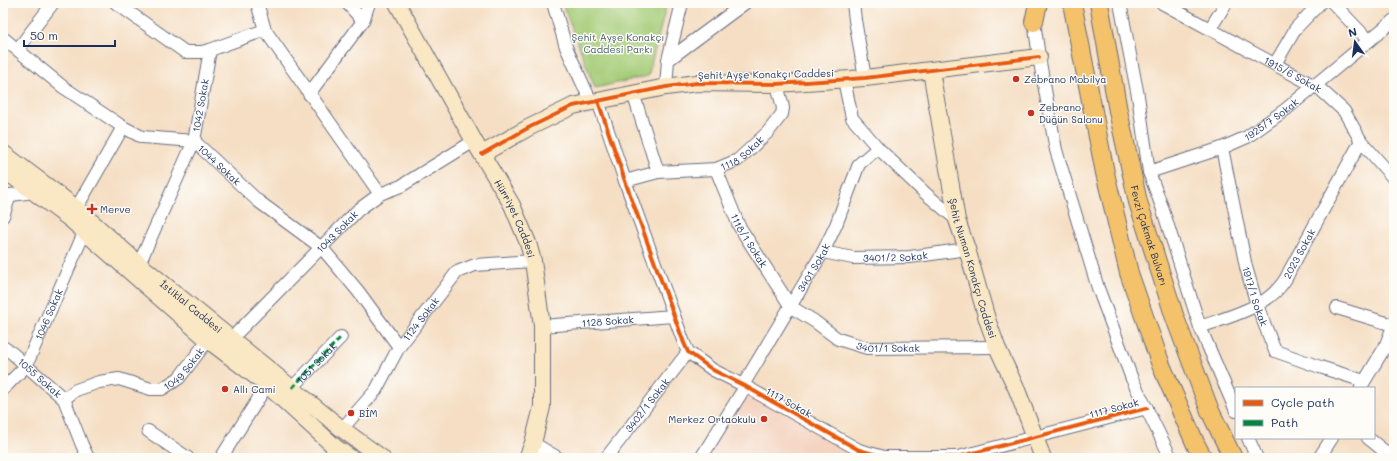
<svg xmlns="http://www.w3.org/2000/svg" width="1397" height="461" font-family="Mali,sans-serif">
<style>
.built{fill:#f4d3c0}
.green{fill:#a5cc77;stroke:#607e6a}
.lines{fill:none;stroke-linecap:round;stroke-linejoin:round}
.street-casing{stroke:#676c81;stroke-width:14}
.secondary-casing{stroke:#676c81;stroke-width:18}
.primary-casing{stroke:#676c81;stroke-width:20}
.street{stroke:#fff;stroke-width:12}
.secondary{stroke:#fae7c3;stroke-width:16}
.primary{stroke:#f3c26a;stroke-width:18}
.quiet{stroke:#00873e;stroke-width:3;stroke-dasharray:6 3;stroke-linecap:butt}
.cycleway-casing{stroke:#fdfcf7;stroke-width:6}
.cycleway{stroke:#e8590c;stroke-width:4}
.poi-dot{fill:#c8321e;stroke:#fdfcf7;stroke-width:1.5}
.labels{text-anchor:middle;stroke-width:3;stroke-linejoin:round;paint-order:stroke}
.park-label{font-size:10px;fill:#445e66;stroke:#fdfcf7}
.street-label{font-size:10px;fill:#1b2f5e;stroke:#fdfcf7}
.poi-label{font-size:10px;fill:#1b2f5e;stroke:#fdfcf7;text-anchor:start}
</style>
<rect width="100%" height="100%" fill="#fdfcf7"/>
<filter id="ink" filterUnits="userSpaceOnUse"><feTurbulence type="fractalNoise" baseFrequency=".025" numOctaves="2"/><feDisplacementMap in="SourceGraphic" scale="8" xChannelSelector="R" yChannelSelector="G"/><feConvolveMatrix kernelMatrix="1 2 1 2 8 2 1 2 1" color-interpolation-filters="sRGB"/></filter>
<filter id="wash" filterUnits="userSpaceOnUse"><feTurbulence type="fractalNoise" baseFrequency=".012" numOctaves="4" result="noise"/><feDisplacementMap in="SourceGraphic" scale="16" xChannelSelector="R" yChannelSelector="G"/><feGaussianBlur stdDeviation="0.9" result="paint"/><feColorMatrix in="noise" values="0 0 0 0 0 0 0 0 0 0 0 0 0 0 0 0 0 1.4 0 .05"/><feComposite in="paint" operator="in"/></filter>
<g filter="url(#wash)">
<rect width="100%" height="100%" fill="#f5dec3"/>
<path class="built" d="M745,387L859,450L856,458H701Z"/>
<path class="green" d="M562,3H667L648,76L595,88Z"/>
</g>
<g filter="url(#ink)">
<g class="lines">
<defs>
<g id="street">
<path d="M116,3L185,52H201L210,50L265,30"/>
<path d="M257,3L265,30L380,194"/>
<path d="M347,3L363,21"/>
<path d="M553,3L566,47L591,102"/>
<path d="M853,3L855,20L865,78"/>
<path d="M1120,3L1138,96L1149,172L1162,207L1200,327L1236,411"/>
<path id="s1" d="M1162,3L1320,89L1344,111L1361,141L1394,179"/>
<path d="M1333,3L1369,41"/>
<path d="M1033,14L1039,57L1056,150L1098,288L1132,379L1171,458"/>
<path d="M1210,29L1226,3"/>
<path id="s2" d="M3,38L63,87L123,127L142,137L194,141L258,201L322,248L358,291L399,347"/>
<path d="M18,49L53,3"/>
<path d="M668,60L745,3"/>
<path d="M1275,64L1296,28L1320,3"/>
<path d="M844,80L852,118L878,148L925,193L957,220"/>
<path d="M666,87L668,60L682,3"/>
<path d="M633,93L658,172"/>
<path d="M309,94L363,21L369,3"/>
<path d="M598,101L625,181L684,343L688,352L713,370L743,385L859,450L884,457H958L1147,408"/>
<path id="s3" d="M1222,148L1246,267L1257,305L1275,351L1320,367L1364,381"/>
<path id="s4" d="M716,169L739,226L791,307L814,321L838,339L867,348L997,347"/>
<path id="s5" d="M1149,172L1222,148L1247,137L1285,110L1394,20"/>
<path id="s6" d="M625,181L658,172L716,169L738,160L768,132L782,114L783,108L777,84"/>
<path d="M3,196L34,192"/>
<path d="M73,214L123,127"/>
<path d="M3,216L10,195"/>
<path id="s7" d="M823,252L853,258L910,257L967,249"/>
<path id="s8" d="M131,264H139L194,141L210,50"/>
<path d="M1337,308L1393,325"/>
<path id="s9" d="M542,326L673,316"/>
<path id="s10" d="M1200,327C1233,315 1276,306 1290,270L1361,141"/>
<path id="s11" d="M227,346L232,338L358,210L380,194L401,186L474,141"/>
<path id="s12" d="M3,347L12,353L64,399L82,445L88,458"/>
<path id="s13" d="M743,385L823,252L836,225L859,164L878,148"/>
<path d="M1361,387L1385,347L1394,324"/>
<path d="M292,388L341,337"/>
<path id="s14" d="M3,389L26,366L84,233"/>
<path id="s15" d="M64,399L76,390L99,382L119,379L151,389H162L179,378L208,340"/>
<path id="s16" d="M342,429L376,390L399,347L457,272L475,265L533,261"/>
<path d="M148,431L188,458"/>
<path d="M1248,438L1257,458"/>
<path d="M1368,438L1393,458"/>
<path d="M533,443L558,458"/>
<path d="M221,458L267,385"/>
<path d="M329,458L335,447"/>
<path id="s17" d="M606,458L688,352"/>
<path d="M701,458L745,387"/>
<path d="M1319,458L1332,438"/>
</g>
<g id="secondary">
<path id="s18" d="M397,3L474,141L512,205L528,243L533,261L542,326V407L533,443L527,458"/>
<path id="s19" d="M931,71L957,220L967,249L987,319L997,347L1017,390L1043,458"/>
<path id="s20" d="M3,153L76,208L139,264L342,429L382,458"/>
<path d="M482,154L528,128L573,106L666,87L697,83L777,84L865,78L1039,57"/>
<path d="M3,169L70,219L208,340L267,385L335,447L351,458"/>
</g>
<g id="primary">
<path d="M1072,3L1105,173L1129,273L1161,365L1196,445L1203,458"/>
<path id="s21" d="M1099,3L1118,111L1138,202L1175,318L1210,411L1233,458"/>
<path d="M1034,22L1038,3"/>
</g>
</defs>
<use href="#street" class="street-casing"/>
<use href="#secondary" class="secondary-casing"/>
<use href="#primary" class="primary-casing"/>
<use href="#street" class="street"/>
<use href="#secondary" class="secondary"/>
<use href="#primary" class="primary"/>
<path class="quiet" id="s22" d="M292,388L341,337"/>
<defs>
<path id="cycleway" d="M598,101L625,181L684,343L688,352L713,370L743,385L859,450L884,457H958L1147,408
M482,154L528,128L573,106L666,87L697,83L777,84L865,78L1039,57"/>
</defs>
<use href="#cycleway" class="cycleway-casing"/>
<use href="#cycleway" class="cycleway"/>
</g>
</g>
<g class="poi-dot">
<circle cx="1016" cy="79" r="4"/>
<circle cx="1031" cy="113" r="4"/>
<path d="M90 203h4v4h4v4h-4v4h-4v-4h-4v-4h4z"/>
<circle cx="225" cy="389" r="4"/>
<circle cx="351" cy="413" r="4"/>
<circle cx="764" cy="419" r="4"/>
</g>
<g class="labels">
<g class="park-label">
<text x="618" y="41">Şehit Ayşe Konakçı<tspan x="618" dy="12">Caddesi Parkı</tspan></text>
</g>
<g class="street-label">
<text transform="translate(766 74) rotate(-1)" y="4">Şehit Ayşe Konakçı Caddesi</text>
<text dy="4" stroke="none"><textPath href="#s1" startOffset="149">1915/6 Sokak</textPath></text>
<text dy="4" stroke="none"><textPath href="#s8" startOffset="179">1042 Sokak</textPath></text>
<text dy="4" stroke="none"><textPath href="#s5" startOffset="134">1925/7 Sokak</textPath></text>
<text dy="4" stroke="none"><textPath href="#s6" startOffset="123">1118 Sokak</textPath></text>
<text dy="4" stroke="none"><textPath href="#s2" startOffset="258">1044 Sokak</textPath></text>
<text dy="4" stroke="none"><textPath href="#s18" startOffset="246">Hürriyet Caddesi</textPath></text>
<text dy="4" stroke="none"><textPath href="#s11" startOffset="159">1043 Sokak</textPath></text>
<text dy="4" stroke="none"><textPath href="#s21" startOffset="238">Fevzi Çakmak Bulvarı</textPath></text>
<text dy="4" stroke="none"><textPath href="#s4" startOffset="79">1118/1 Sokak</textPath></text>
<text dy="4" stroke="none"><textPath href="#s10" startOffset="129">2023 Sokak</textPath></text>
<text dy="4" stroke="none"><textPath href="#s7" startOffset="73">3401/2 Sokak</textPath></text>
<text dy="4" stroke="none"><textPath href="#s13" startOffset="137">3401 Sokak</textPath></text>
<text dy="4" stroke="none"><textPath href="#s19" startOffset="202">Şehit Numan Konakçı Caddesi</textPath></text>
<text dy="4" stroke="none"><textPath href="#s3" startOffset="152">1917/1 Sokak</textPath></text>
<text dy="4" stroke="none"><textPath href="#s20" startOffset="243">İstiklal Caddesi</textPath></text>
<text dy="4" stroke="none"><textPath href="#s14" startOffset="89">1046 Sokak</textPath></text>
<text dy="4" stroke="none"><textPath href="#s16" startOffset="136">1124 Sokak</textPath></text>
<text dy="4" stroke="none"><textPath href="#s9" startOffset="66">1128 Sokak</textPath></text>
<text dy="4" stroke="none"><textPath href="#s4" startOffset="266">3401/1 Sokak</textPath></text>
<text dy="4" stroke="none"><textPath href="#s22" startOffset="35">1051 Sokak</textPath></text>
<text dy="4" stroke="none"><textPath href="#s15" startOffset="134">1049 Sokak</textPath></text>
<text dy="4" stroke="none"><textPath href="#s12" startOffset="48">1055 Sokak</textPath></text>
<text transform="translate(789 402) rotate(29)" y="4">1117 Sokak</text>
<text dy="4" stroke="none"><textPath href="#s17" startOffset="67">3402/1 Sokak</textPath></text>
<text transform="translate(1114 408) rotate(-15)" y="4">1117 Sokak</text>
</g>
<g class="poi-label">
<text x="1024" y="83">Zebrano Mobilya</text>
<text x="1039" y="111">Zebrano<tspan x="1039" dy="12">Düğün Salonu</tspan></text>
<text x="100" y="213">Merve</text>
<text x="233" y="393">Allı Cami</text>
<text x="359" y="417">BİM</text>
<text x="756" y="423" text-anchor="end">Merkez Ortaokulu</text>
</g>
</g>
<rect width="1397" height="461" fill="none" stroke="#fdfcf7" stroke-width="16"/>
<rect x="1235" y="387" width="140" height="52" fill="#fdfcf7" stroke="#a3aaba"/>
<rect x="1243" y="400" width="20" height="6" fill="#e8590c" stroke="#a3aaba"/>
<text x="1271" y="407" font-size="12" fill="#1b2f5e">Cycle path</text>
<rect x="1243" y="420" width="20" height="6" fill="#00873e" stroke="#a3aaba"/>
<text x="1271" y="427" font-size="12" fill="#1b2f5e">Path</text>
<g transform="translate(1355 42) rotate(346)" stroke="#fdfcf7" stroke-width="3" paint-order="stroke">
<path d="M0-3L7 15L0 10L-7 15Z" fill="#1b2f5e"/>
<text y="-6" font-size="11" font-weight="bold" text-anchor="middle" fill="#1b2f5e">N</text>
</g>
<path d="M24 40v6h91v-6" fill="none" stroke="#1b2f5e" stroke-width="2"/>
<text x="30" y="40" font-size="12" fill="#1b2f5e" stroke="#fdfcf7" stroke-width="3" paint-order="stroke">50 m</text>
</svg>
